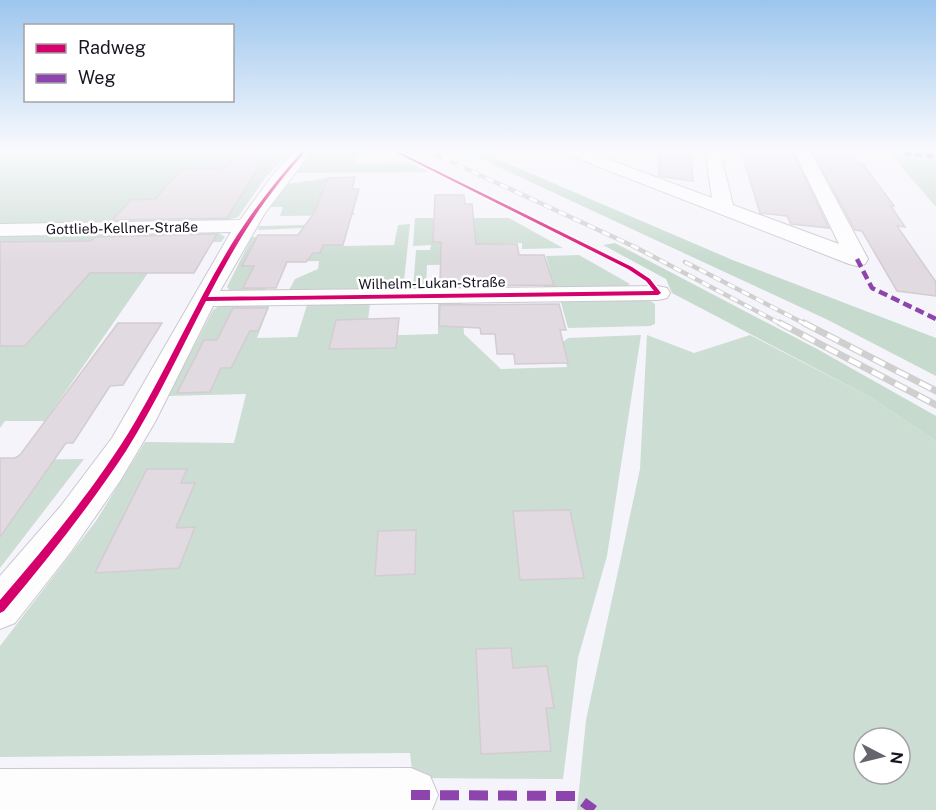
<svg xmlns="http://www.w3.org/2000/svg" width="936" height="810" font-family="'Public Sans',sans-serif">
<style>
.green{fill:#ccddd3;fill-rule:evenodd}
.forest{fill:#c6dace}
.building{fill:#e1dae0;stroke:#d3ccd1;stroke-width:1.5}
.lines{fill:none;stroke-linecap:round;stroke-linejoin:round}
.minor-casing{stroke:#cac7d0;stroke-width:2}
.minor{fill:#fefdfe;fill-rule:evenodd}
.rail-far1-casing{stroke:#cfcfd0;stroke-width:4.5}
.rail-casing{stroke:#cfcfd0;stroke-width:7}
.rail-far1{stroke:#fff;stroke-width:3;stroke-dasharray:8;stroke-linecap:butt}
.rail{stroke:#fff;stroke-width:4.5;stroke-dasharray:13;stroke-linecap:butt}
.quiet-far2{stroke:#8e44ad;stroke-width:4;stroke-dasharray:7 4;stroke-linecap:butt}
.quiet-far1{stroke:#8e44ad;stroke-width:4.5;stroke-dasharray:9 4.5;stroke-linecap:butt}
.quiet{stroke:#8e44ad;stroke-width:10;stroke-dasharray:19 10;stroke-linecap:butt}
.cycleway-casing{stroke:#fff;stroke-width:3}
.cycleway{fill:#d6006c;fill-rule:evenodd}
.labels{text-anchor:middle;stroke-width:5;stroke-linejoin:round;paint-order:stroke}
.far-street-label{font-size:14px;fill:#191621;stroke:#fff}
</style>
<rect width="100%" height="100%" fill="#f5f4fa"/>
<path class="green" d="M10,151H291L265,178L238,217L224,221L0,224V158Z
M315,151H384L392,154L358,155L355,164L410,163L430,172L293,173Z
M888,151H936V207Z
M328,178L314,213H355L354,215L280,216L283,207H269L286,184Z
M415,218H509L563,248L522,249V243L484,244L485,264L427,265L426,290H413L416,250H430L431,245L413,246Z
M348,224L342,246L394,245L398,225L410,224L403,291L288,292L295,279L318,269L319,261L280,262L264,292L232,293L227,287L252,237L298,236L302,228L258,230L259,226Z
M218,232L225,237L221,242L169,243L45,421H5L0,428V236Z
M579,255L630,284L625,287L544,289L542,282L553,281L546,256Z
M646,298L655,304V324L650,326L568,328L560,299Z
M462,302L464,334L501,369L567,367L562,343L568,338L641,335L607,556L578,658L563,779L413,778L410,753L0,757V646L96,521L145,442L234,443L246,394L168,396L213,310L221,305L270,304L257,338L297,337L307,305L370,304L366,336L438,334V303Z
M647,335L694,353L750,335L872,398L936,441V810H577L586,720L640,469ZM864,738H900V774H864Z
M84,459L0,568V460Z"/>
<path class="forest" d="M464,151H478L735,261L936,338V376L828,320Z
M615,243L819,350L936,416V441L872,398L672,293L666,279L603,245Z"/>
<path class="building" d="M240,151H269L227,218L112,220L131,200L155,199L182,169L227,168Z
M659,151H691L693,181L659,176Z
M741,151H792L829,228L791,224L787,216L760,213Z
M812,151L851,153L858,163H862L894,206H891L905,227L897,226L936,282V296L897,291L862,231L855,230Z
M355,177L352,189H359L343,245H323L320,253H313L306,262H287L276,288H243L254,266H242L258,235H298L314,213L328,178Z
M435,195H464L465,204H472L476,244H517L519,255H544L554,285L440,286L441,242H433Z
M217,234L194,273H90L25,346H0V242L91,241L95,237Z
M559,304L566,330H560L568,363L515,364L514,354H497L495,334H481L480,328L439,326L440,305Z
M233,308H268L258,331H250L231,368H221L210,392L177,393L204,340H217Z
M399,318L396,348L329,349L336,320Z
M118,323H162L123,385L110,386L73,443H66L0,537V458H15L20,455Z
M147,469H187L181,483H195L176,528L195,527L179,568L95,573Z
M570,510L584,578L520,580L513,511Z
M416,530L415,574L375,576L378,531Z
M511,648L513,668L547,666L554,708H546L551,751L481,754L476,649Z"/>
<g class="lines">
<defs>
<path id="minor" d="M295,151H312L265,213L220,291L658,286L667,288L670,293L667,298L658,300L213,306L155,422L120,481L70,553L15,623L0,629V576L60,507L112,438L231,232L0,236V224L240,220L272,176Z
M564,151H586L712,198L706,156L714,151L720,152L733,205L839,244L794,151H810L868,259L865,264L857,266L849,264L566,154Z
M411,768L430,776L438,795L432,810H0V769Z"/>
</defs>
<use href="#minor" class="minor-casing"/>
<use href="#minor" class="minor"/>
<defs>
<path id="rail-far1" d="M428,151L635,247L783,325
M685,262L807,325"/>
<path id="rail" d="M780,323L936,405
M804,323L936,391"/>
</defs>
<use href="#rail-far1" class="rail-far1-casing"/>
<use href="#rail" class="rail-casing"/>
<use href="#rail-far1" class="rail-far1"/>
<use href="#rail" class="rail"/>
<path class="quiet-far2" d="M904,153L936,156"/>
<path class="quiet-far1" d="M857,259L872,288L936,319"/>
<path class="quiet" d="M411,795L575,796L594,810"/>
<defs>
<path id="cycleway" d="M302,151H306C297,162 287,172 279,183C251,218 229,257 208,297L654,291L646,281L628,269L393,151H397L632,267L650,279L661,293L658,295L206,301C180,351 156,403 126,451C89,507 47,560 4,611L0,613V600C48,544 97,486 135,422C169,364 196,303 231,245C252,211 276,181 302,151Z"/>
</defs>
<use href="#cycleway" class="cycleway-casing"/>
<use href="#cycleway" class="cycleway"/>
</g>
<linearGradient id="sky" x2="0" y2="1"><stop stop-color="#9cc6ee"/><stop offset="0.57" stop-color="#fafafd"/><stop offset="1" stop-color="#fafafd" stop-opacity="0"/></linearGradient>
<rect width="936" height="264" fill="url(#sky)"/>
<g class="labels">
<g class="far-street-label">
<text transform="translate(122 228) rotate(-1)" y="5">Gottlieb-Kellner-Straße</text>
<text transform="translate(432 283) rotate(-1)" y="5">Wilhelm-Lukan-Straße</text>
</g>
</g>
<rect x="24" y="24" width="210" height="78" fill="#ffffff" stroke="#a3a2a6" stroke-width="1.5"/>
<rect x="36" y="44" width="30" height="9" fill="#d6006c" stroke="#a3a2a6" stroke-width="1.5"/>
<text x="78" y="54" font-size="18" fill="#191621">Radweg</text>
<rect x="36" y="74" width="30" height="9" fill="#8e44ad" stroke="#a3a2a6" stroke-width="1.5"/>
<text x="78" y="84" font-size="18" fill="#191621">Weg</text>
<g transform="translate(882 756) rotate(97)"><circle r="28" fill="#ffffff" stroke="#a3a2a6" stroke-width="1.5"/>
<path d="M0-4.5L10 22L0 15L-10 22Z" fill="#66646d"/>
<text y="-9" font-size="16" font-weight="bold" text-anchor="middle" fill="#191621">N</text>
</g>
</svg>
